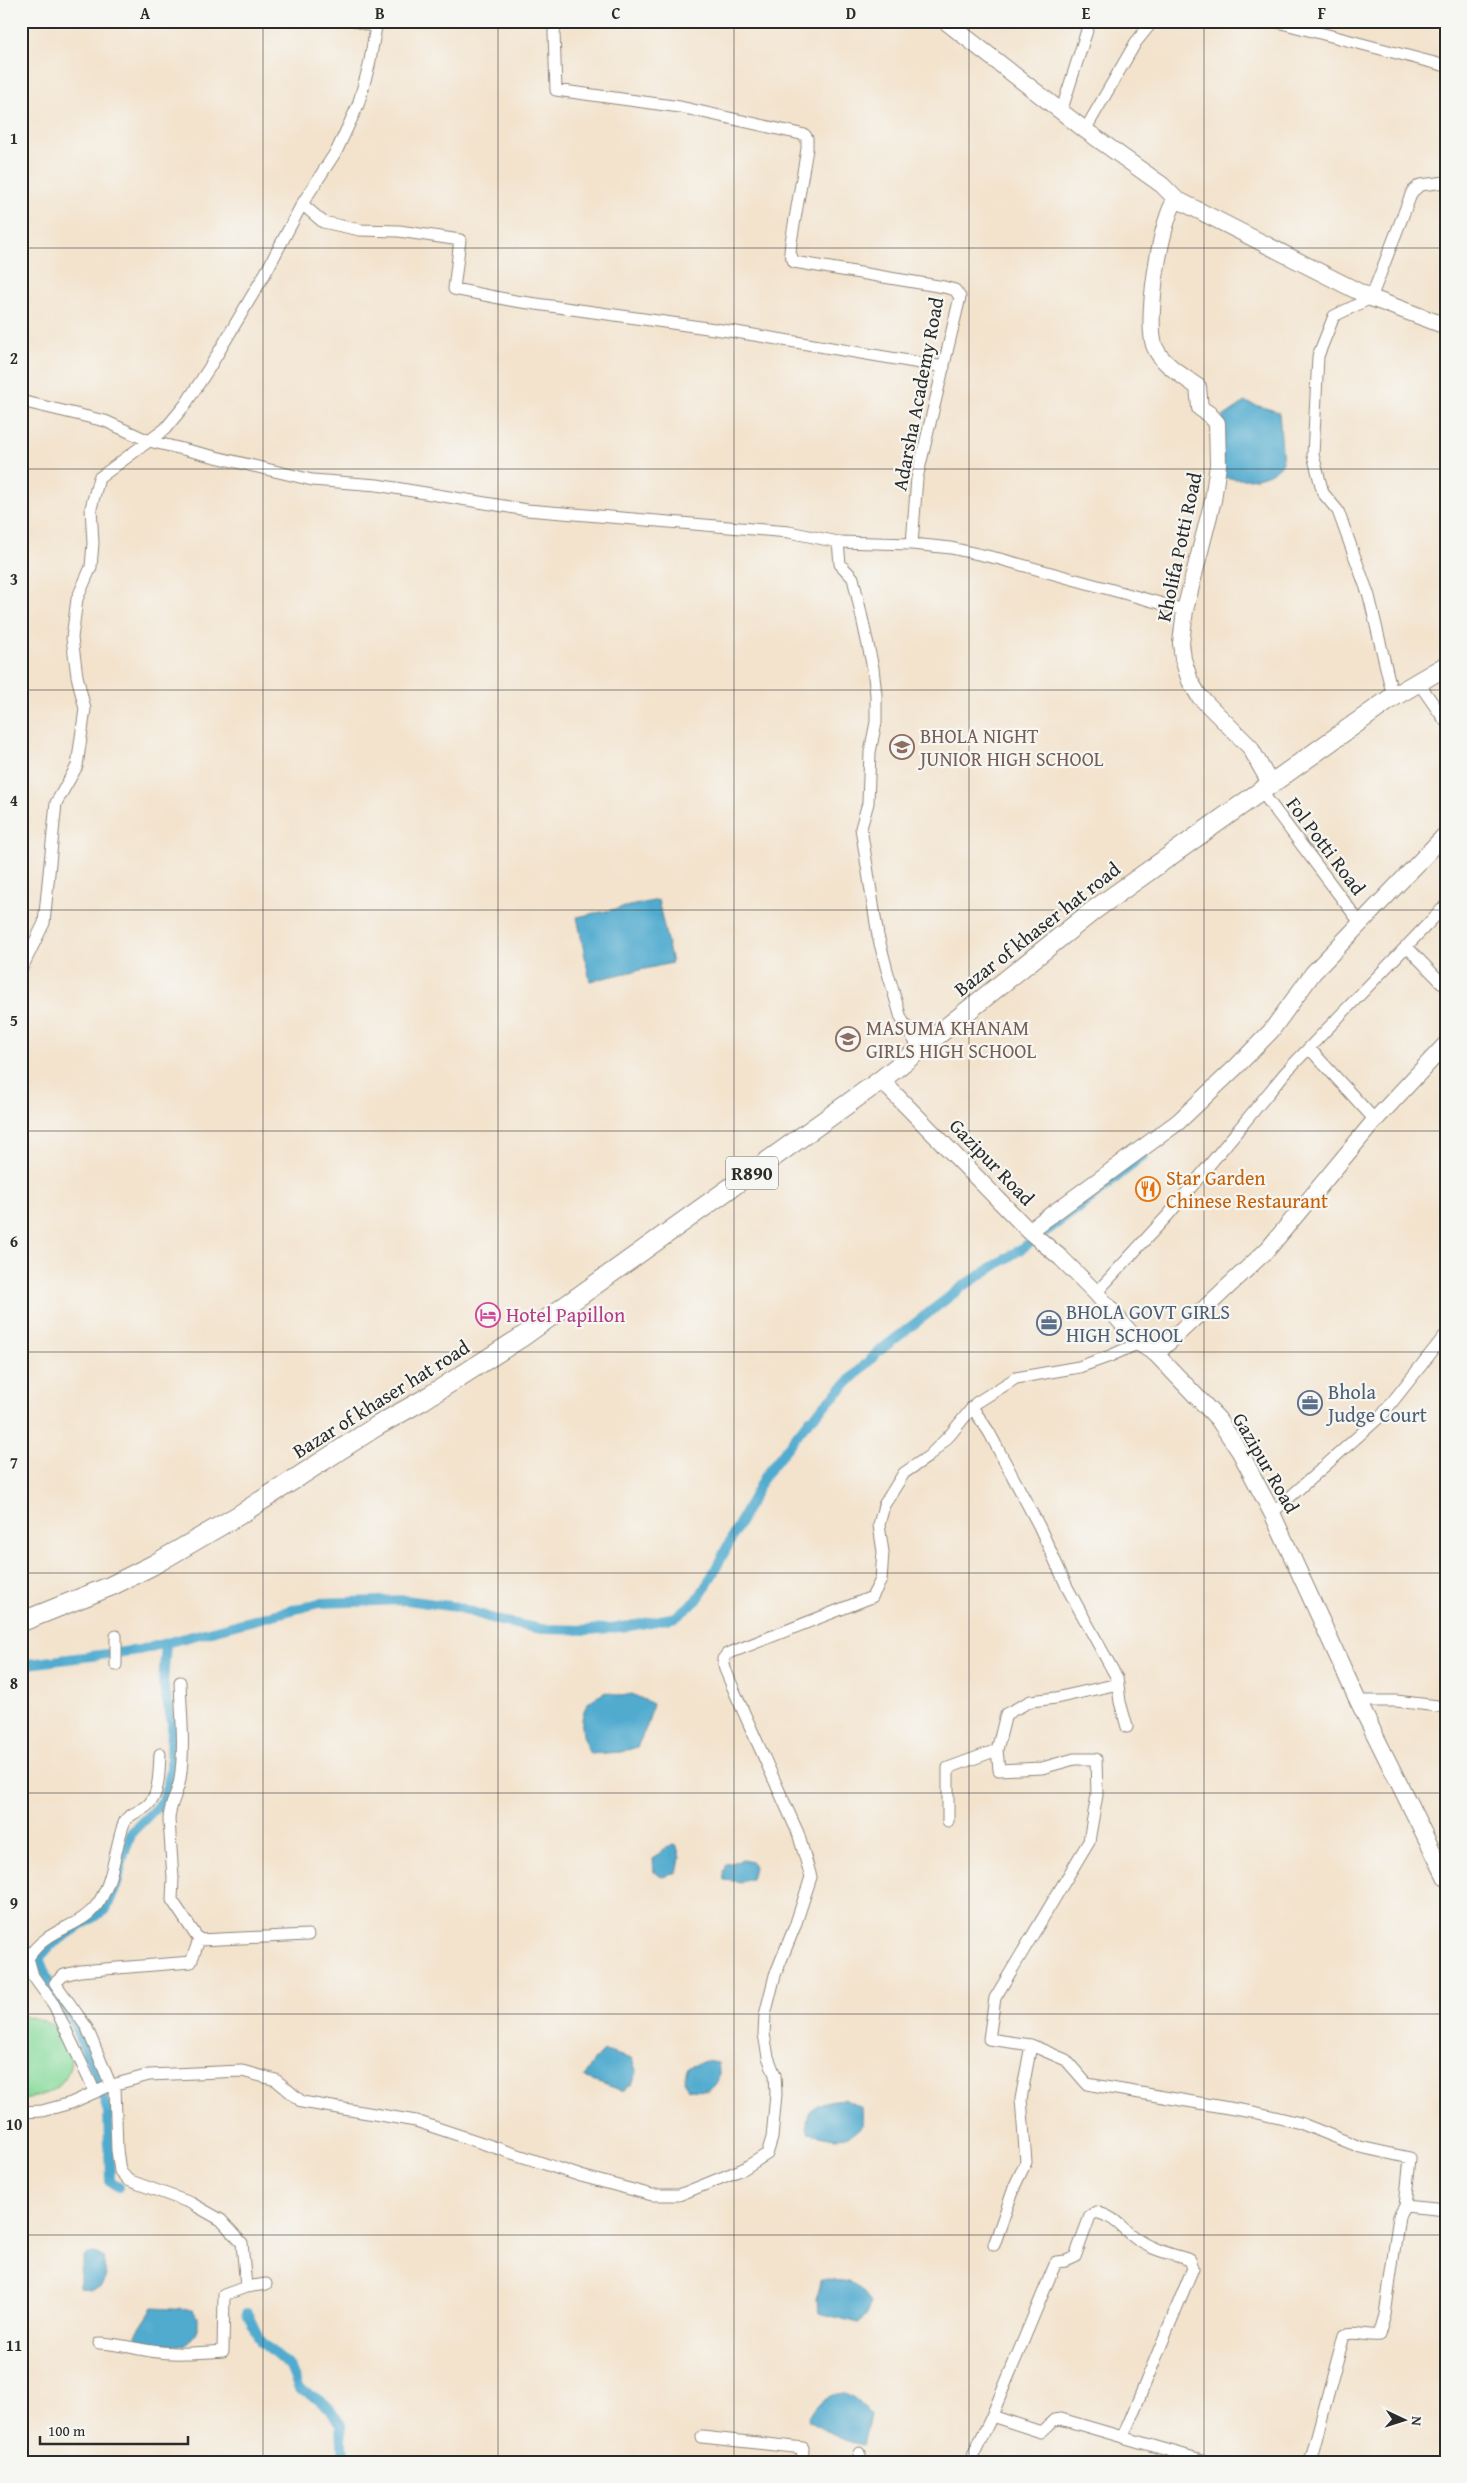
<svg xmlns="http://www.w3.org/2000/svg" width="1467" height="2483" font-family="'Gentium Book Plus',serif">
<style>
.green{fill:#88db9c;stroke:#5a8364}
.water{fill:#51abcf;stroke:#3e6b7d}
.lines{fill:none;stroke-linecap:round;stroke-linejoin:round}
.canal{stroke:#51abcf;stroke-width:10}
.street-casing{stroke:#8f877c;stroke-width:13}
.secondary-casing{stroke:#8f877c;stroke-width:18}
.primary-casing{stroke:#8f877c;stroke-width:21}
.street{stroke:#fff;stroke-width:11}
.secondary{stroke:#fff;stroke-width:16}
.primary{stroke:#fff;stroke-width:19}
.grid{fill:none;stroke:#2b2b2b;stroke-width:1;stroke-opacity:0.55}
.labels{text-anchor:middle;stroke-width:4.5;stroke-linejoin:round;paint-order:stroke}
.shield{fill:#f6f6f2;stroke:#686867;stroke-width:1}
.shield-label{font-size:19px;font-weight:bold;fill:#2b2b2b}
.street-label{font-size:20px;fill:#2b2b2b;stroke:#f6f6f2}
.education-label{font-size:20px;fill:#785e54;stroke:#f6f6f2;text-anchor:start}
.food-label{font-size:20px;fill:#c56008;stroke:#f6f6f2;text-anchor:start}
.service-label{font-size:20px;fill:#4e5e75;stroke:#f6f6f2;text-anchor:start}
.hotel-label{font-size:20px;fill:#b23c85;stroke:#f6f6f2;text-anchor:start}
.neatline{fill:none;stroke:#2b2b2b;stroke-width:2}
.grid-label{font-size:16px;text-anchor:middle;font-weight:bold;fill:#2b2b2b}
</style>
<rect width="100%" height="100%" fill="#f6f6f2"/>
<filter id="ink" filterUnits="userSpaceOnUse"><feTurbulence type="fractalNoise" baseFrequency=".02" numOctaves="2"/><feDisplacementMap in="SourceGraphic" scale="10" xChannelSelector="R" yChannelSelector="G"/><feConvolveMatrix kernelMatrix="1 2 1 2 8 2 1 2 1" color-interpolation-filters="sRGB"/></filter>
<filter id="wash" filterUnits="userSpaceOnUse"><feTurbulence type="fractalNoise" baseFrequency=".0096" numOctaves="4" result="noise"/><feDisplacementMap in="SourceGraphic" scale="20" xChannelSelector="R" yChannelSelector="G"/><feGaussianBlur stdDeviation="1.12" result="paint"/><feColorMatrix in="noise" values="0 0 0 0 0 0 0 0 0 0 0 0 0 0 0 0 0 1.4 0 .05"/><feComposite in="paint" operator="in"/></filter>
<g filter="url(#wash)">
<rect width="100%" height="100%" fill="#f3e3cd"/>
<path class="green" d="M21,2016C30,2017 43,2020 51,2024C79,2037 77,2077 51,2091C43,2096 31,2097 21,2100Z"/>
<path class="water" d="M1245,402L1279,412L1283,463C1268,481 1244,481 1222,477L1223,417Z
M658,900L672,963L590,981L577,917Z
M606,1692L621,1696L632,1694L653,1704L647,1726L637,1747L621,1752L590,1754C582,1739 577,1717 589,1702C593,1698 601,1695 606,1692Z
M674,1845L677,1846L680,1858L677,1873L662,1877L654,1872L653,1859L664,1849Z
M743,1860L752,1862L754,1867L751,1879L742,1882L724,1880L723,1873L726,1864Z
M605,2051L632,2059L637,2073L632,2084L623,2091L584,2077L596,2057Z
M705,2061L718,2063C720,2074 720,2084 708,2090L688,2089L684,2080L687,2068Z
M844,2099L862,2108L863,2124C845,2145 833,2137 808,2133C803,2106 820,2101 844,2099Z
M94,2253L103,2257L106,2277L101,2286L90,2290L80,2288V2271L85,2255Z
M820,2280C849,2281 853,2278 871,2302L866,2315L859,2323L819,2313L817,2300Z
M153,2308L193,2310L197,2317V2332L185,2346L137,2340L136,2334Z
M845,2393L858,2401L870,2415L863,2445C842,2441 826,2432 808,2420C816,2403 826,2394 845,2393Z"/>
<g class="lines">
<path class="canal" d="M21,1665L139,1650L319,1603L406,1600L457,1607L500,1621L542,1629L589,1630L630,1626L676,1617L697,1600L707,1585L764,1477L805,1425L878,1352L962,1287L1024,1247L1084,1204L1144,1155
M119,2187L110,2182L108,2111L96,2074L71,2017L48,1981L39,1958L51,1945L106,1909L117,1884L124,1853L132,1832L163,1801L171,1771L172,1723L163,1683L166,1644
M247,2313L261,2342L290,2367L299,2389L316,2398L332,2410L341,2425L343,2462"/>
</g>
</g>
<g filter="url(#ink)">
<g class="lines">
<defs>
<path id="street" d="M355,21L375,27
M557,21L554,32L556,90L680,107L805,135L807,138V149L791,242L790,253L794,262L944,287L955,290L960,297L917,478L912,544
M1274,21L1446,66
M1061,112L1090,21
M1085,130L1136,42L1153,21
M302,204L323,222L360,230L399,231L460,240L454,289L515,301L736,332L944,367
M21,401L105,421L149,441L312,480L377,485L527,510L789,532L838,542L912,544L951,548L1000,559L1185,610
M838,542L840,564L853,578L857,595L873,668L876,695V722L870,752L868,803L861,828L878,936L887,970L901,1018L919,1048
M1418,682L1446,722
M1393,697L1369,596L1338,511L1323,493L1313,455L1318,356L1334,316L1371,298L1412,192L1420,185L1446,182
M1261,791L1361,924
M1406,946L1446,987
M21,970L44,923L56,803L77,766L85,709L77,676L72,638L77,599L91,567L93,543L91,508L99,478L165,429L185,405L211,365L266,272L302,204L337,150L358,105L369,66L377,21
M1309,1048L1375,1120
M1096,1293L1169,1214L1285,1073L1446,905
M972,1407L989,1432L1039,1526L1068,1589L1117,1678L1120,1702L1127,1727
M1272,1513L1382,1415L1446,1334
M116,1636V1665
M180,1682C181,1714 185,1747 180,1779C178,1793 169,1805 169,1820L173,1878L172,1900L199,1940L308,1935
M1358,1701H1396L1446,1707
M997,1750L999,1770L1042,1768L1074,1759H1096L1097,1795L1089,1841L995,1998L989,2039L1031,2045L1066,2060L1087,2084L1258,2113L1300,2123L1360,2147L1410,2158L1405,2206
M948,1821V1768L997,1750L1006,1714L1031,1701L1056,1698L1118,1684
M115,2085L117,2150L120,2171L128,2180L191,2203L221,2220L242,2243L246,2287L266,2284
M111,2086L87,2028L55,1983L64,1975L80,1971L191,1962L199,1940
M95,2092L54,2005L33,1976L28,1958C48,1927 78,1929 96,1906C114,1883 114,1849 124,1823C128,1813 141,1812 148,1805C160,1794 159,1769 160,1754
M21,2112L42,2111L71,2103L109,2086L149,2075L242,2071L276,2080L302,2102L416,2121L581,2176L652,2195H679L743,2169L767,2154L772,2138L776,2094L775,2075L768,2057L764,2034L765,2015L775,1975L795,1926L811,1877L798,1833L736,1695L725,1669L723,1659L727,1654L872,1597L881,1580L883,1552L879,1525L884,1505L904,1473L929,1456L950,1435L976,1403L1016,1378L1079,1367L1110,1356L1139,1343
M994,2245L1015,2185L1026,2162L1021,2099L1031,2045
M99,2343C118,2344 128,2347 145,2350C171,2355 197,2353 223,2351L224,2295L246,2287
M991,2418L1056,2262L1066,2261L1075,2257L1090,2216L1096,2212C1119,2219 1118,2226 1135,2238C1151,2250 1172,2254 1190,2260L1193,2268L1123,2437
M702,2437L803,2448L802,2462
M857,2462L860,2453
M970,2462L991,2418L995,2417L1041,2432L1054,2420L1061,2419L1208,2462
M1310,2462L1344,2335C1356,2330 1367,2337 1379,2335L1385,2315L1399,2216L1405,2206L1446,2210"/>
<path id="secondary" d="M945,21L1085,130L1162,185L1176,199L1371,298L1446,326
M1176,199C1160,223 1146,317 1154,345C1160,363 1183,376 1198,387L1200,408L1209,414L1217,423L1218,465L1213,500L1185,610L1181,643L1183,659L1190,681L1199,696L1250,747L1271,785
M881,1080L1029,1231L1061,1258L1096,1293L1139,1343L1156,1354L1218,1419L1240,1452L1272,1513L1358,1701L1446,1878
M1029,1231L1178,1122L1237,1066L1271,1031L1313,973L1446,834
M1156,1354L1268,1249L1375,1120L1446,1044"/>
<path id="primary" d="M21,1622L111,1586L153,1565L239,1515L377,1426L423,1400L522,1337L881,1080L1094,910L1393,697L1446,666"/>
</defs>
<use href="#street" class="street-casing"/>
<use href="#secondary" class="secondary-casing"/>
<use href="#primary" class="primary-casing"/>
<use href="#street" class="street"/>
<use href="#secondary" class="secondary"/>
<use href="#primary" class="primary"/>
</g>
</g>
<path class="grid" d="M263,21V2462M498,21V2462M734,21V2462M969,21V2462M1204,21V2462M21,248H1446M21,469H1446M21,690H1446M21,910H1446M21,1131H1446M21,1352H1446M21,1573H1446M21,1793H1446M21,2014H1446M21,2235H1446"/>
<defs>
<symbol id="school-ring" viewBox="-11 -11 22 22"><circle r="9.5" fill="#f6f6f2" stroke="#8d6e63" stroke-width="1.5"/><path d="M0-5L7-2L0 1L-7-2ZM-4 1L0 2.5L4 1V4Q0 6-4 4Z" fill="#8d6e63"/></symbol>
<symbol id="restaurant-ring" viewBox="-11 -11 22 22"><circle r="9.5" fill="#f6f6f2" stroke="#e8710a" stroke-width="1.5"/><path d="M-5-6h1v4h1v-4h1v4h1v-4h1v5L-1.5 .5V6h-2V.5L-5-1ZM5-6V6H3V1.5H1.5Q1.5-4 5-6Z" fill="#e8710a"/></symbol>
<symbol id="hotel-ring" viewBox="-11 -11 22 22"><circle r="9.5" fill="#f6f6f2" stroke="#d1479c" stroke-width="1.5"/><path d="M-6-4.5h1.5V1H6V5H4.5V3h-9V5H-6ZM-4 0a1.8 1.8 0 1 1 3.6 0ZM.5 0V-2.5h3Q6-2.5 6 0Z" fill="#d1479c"/></symbol>
<symbol id="office-ring" viewBox="-11 -11 22 22"><circle r="9.5" fill="#f6f6f2" stroke="#5c6f8a" stroke-width="1.5"/><path d="M-6-3h4V-5.5h4V-3h4V5H-6ZM-1-4.5V-3h2v-1.5ZM-6 0V1H6V0Z" fill="#5c6f8a"/></symbol>
</defs>
<g fill-rule="evenodd">
<use href="#school-ring" x="888" y="733" width="28" height="28"/>
<use href="#school-ring" x="834" y="1025" width="28" height="28"/>
<use href="#restaurant-ring" x="1134" y="1175" width="28" height="28"/>
<use href="#hotel-ring" x="474" y="1301" width="28" height="28"/>
<use href="#office-ring" x="1035" y="1309" width="28" height="28"/>
<use href="#office-ring" x="1296" y="1389" width="28" height="28"/>
</g>
<g class="labels">
<rect class="shield" x="726" y="1156.5" width="52" height="33" rx="4"/>
<g class="shield-label">
<text x="752" y="1180">R890</text>
</g>
<g class="street-label">
<text transform="translate(918 394) rotate(-79)" y="7">Adarsha Academy Road</text>
<text transform="translate(1179 547) rotate(-78)" y="7">Kholifa Potti Road</text>
<text transform="translate(1326 846) rotate(53)" y="7">Fol Potti Road</text>
<text transform="translate(1037 929) rotate(-38)" y="7">Bazar of khaser hat road</text>
<text transform="translate(992 1162) rotate(46)" y="7">Gazipur Road</text>
<text transform="translate(381 1399) rotate(-32)" y="7">Bazar of khaser hat road</text>
<text transform="translate(1266 1463) rotate(60)" y="7">Gazipur Road</text>
</g>
<g class="education-label">
<text x="920" y="743">BHOLA NIGHT<tspan x="920" dy="23">JUNIOR HIGH SCHOOL</tspan></text>
<text x="866" y="1035">MASUMA KHANAM<tspan x="866" dy="23">GIRLS HIGH SCHOOL</tspan></text>
</g>
<g class="food-label">
<text x="1166" y="1185">Star Garden<tspan x="1166" dy="23">Chinese Restaurant</tspan></text>
</g>
<g class="service-label">
<text x="1066" y="1319">BHOLA GOVT GIRLS<tspan x="1066" dy="23">HIGH SCHOOL</tspan></text>
<text x="1328" y="1399">Bhola<tspan x="1328" dy="23">Judge Court</tspan></text>
</g>
<g class="hotel-label">
<text x="506" y="1322">Hotel Papillon</text>
</g>
</g>
<rect width="1467" height="2483" fill="none" stroke="#f6f6f2" stroke-width="55"/>
<g transform="translate(1404 2420) rotate(94)" stroke="#f6f6f2" stroke-width="4" paint-order="stroke">
<path d="M0-4L9 19L0 12L-9 19Z" fill="#2b2b2b"/>
<text y="-8" font-size="14" font-weight="bold" text-anchor="middle" fill="#2b2b2b">N</text>
</g>
<path d="M40 2436v8h148v-8" fill="none" stroke="#2b2b2b" stroke-width="2.5"/>
<text x="48" y="2436" font-size="15" fill="#2b2b2b" stroke="#f6f6f2" stroke-width="4" paint-order="stroke">100 m</text>
<rect x="28" y="28" width="1412" height="2428" class="neatline"/>
<g class="grid-label">
<text x="145" y="19">A</text>
<text x="380" y="19">B</text>
<text x="616" y="19">C</text>
<text x="851" y="19">D</text>
<text x="1086" y="19">E</text>
<text x="1322" y="19">F</text>
<text x="14" y="144">1</text>
<text x="14" y="364">2</text>
<text x="14" y="585">3</text>
<text x="14" y="806">4</text>
<text x="14" y="1026">5</text>
<text x="14" y="1247">6</text>
<text x="14" y="1468">7</text>
<text x="14" y="1689">8</text>
<text x="14" y="1909">9</text>
<text x="14" y="2130">10</text>
<text x="14" y="2351">11</text>
</g>
</svg>
